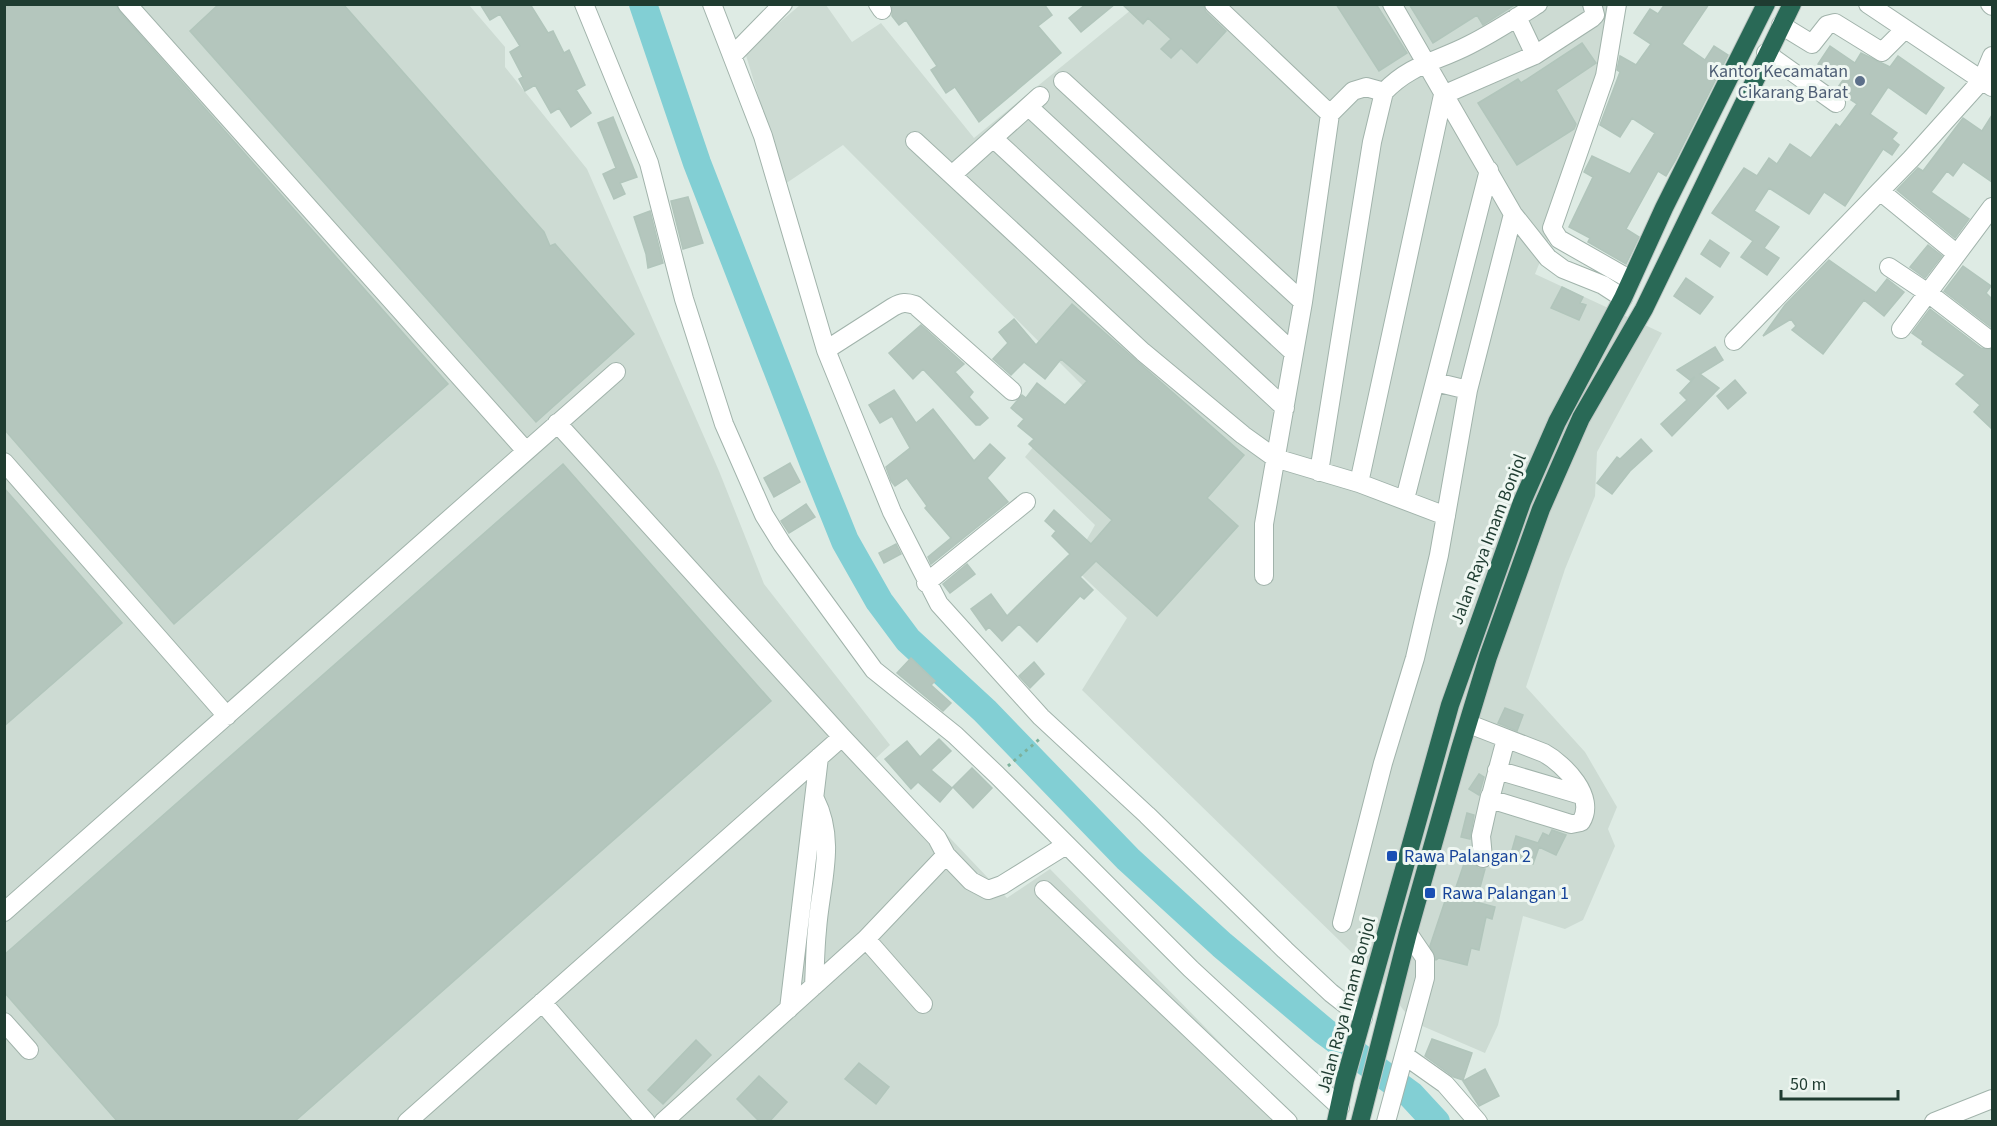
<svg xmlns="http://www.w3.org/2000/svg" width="1997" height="1126" font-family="'Source Sans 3',sans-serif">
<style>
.built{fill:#cddbd3}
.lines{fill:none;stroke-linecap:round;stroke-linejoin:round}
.river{stroke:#82cfd4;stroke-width:28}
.building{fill:#b4c6bd;stroke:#b1c5bb;stroke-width:1.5}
.minor-casing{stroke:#a1b3ab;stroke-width:20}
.highway-casing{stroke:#c0c8c5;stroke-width:20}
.path{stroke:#7db19c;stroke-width:3;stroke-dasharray:3 4.5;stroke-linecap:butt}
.minor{stroke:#fff;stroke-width:18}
.highway{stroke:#296956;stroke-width:18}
.service-dot{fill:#5c6f8a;stroke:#eff7f2;stroke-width:2}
.transit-dot{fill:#1a4fb4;stroke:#eff7f2;stroke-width:2}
.labels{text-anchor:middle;stroke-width:6;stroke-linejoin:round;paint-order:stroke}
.service-label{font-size:18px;fill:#4e5e75;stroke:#eff7f2;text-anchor:end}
.street-label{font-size:18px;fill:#1f3c31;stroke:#eff7f2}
.transit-label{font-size:18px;fill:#164399;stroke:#eff7f2;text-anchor:start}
</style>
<rect width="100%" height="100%" fill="#deebe4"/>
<path class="built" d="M5,4L469,5L505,47V67L587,169L719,471L764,584L890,745L875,759L1007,898L1050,869L1297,1121L5,1122Z
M800,5H826L852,42L881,23L974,138L1137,5H1613L1571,185L1535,274L1662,333L1597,452L1595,496L1565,569L1526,687L1585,752L1617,807L1608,829L1615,846L1583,920L1565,929L1523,916L1498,1025L1485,1053L1413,1022L1380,980L1082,690L1127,618L1072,566L1095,525L1025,457L1083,386L843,145L785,184L745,52Z"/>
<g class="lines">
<path class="river" d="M643,4L697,163L814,464L845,541L879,601L908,640L985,711L1128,859L1222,945L1324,1031L1411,1095L1436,1122"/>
</g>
<path class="building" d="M4,4H116L119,11L448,384L174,624L4,429Z
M219,4H343L544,232L550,246L555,244L634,334L536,422L190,31Z
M480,4H530L548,33L553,31L564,53L569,50L585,85L576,90L591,113L571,127L559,108L551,113L535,85L525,91L519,79L523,77L510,52L520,46L500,14L490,20Z
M892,4H1044L1052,15L1038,26L1061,53L979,122L955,87L946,93L931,70L937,66L906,20L899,25L892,16Z
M1086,4H1115L1081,32L1069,18Z
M1122,4H1203L1206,12L1226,31L1197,63L1181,48L1171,58L1161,49L1171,39L1148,18L1143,24Z
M1336,4H1376L1407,53L1379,71Z
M1409,4H1516L1483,25L1477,15L1433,43Z
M1665,4H1709L1682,44L1705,60L1714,46L1728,55L1675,161L1666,176L1658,171L1626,229L1639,237L1626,264L1588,242L1590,238L1569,227L1593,177L1584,172L1592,156L1630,174L1655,133L1632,118L1620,137L1600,125L1620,72L1617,70L1620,56L1636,65L1651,44L1634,33L1650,9L1658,14Z
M1582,43L1596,63L1556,90L1576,124L1574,129L1517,165L1478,103L1518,79L1521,83Z
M1830,46L1855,63L1861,53L1890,67L1898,56L1944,88L1926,114L1888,87L1870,114L1897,133L1892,139L1899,145L1892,155L1883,149L1845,206L1824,192L1809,214L1769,188L1754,211L1779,227L1764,248L1779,258L1767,275L1741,257L1753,241L1712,213L1744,168L1757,176L1769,158L1777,164L1790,144L1811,158L1836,124L1840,127L1857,104L1836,90L1843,80L1818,64Z
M1992,115V182L1963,162L1953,176L1947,171L1931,192L1969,219L1955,238L1897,190L1918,168L1923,171L1963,118L1982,131Z
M613,117L637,177L620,183L625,194L614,199L603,174L616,168L598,123Z
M688,197L703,243L683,249L671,201Z
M650,211L663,263L648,268L646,254L634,217Z
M1710,240L1729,253L1720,267L1701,254Z
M1928,245L1942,256L1925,278L1910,267Z
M1829,260L1876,293L1887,279L1904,292L1884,316L1864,300L1823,354L1792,330L1796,326L1791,319L1763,336L1785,305Z
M1963,266L1991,286L1986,293L1992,299V328L1944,291Z
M1686,278L1713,297L1700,314L1674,296Z
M1562,287L1583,297L1580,303L1586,305L1579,320L1551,308Z
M1072,304L1244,455L1207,498L1238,526L1157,616L1096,561L1080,577L1093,590L1084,599L1080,596L1037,642L1019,624L1002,641L989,627L986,630L971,609L991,594L1007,616L1070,554L1052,536L1056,531L1045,521L1054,510L1091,544L1112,520L1029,444L1034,439L1018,426L1024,419L1011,408L1022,395L1026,398L1037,383L1065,405L1087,381L1061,359L1045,379L1024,362L1011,375L993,359L1008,343L999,332L1014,319L1036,345Z
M1930,309L1981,348L1992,349V429L1974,412L1980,405L1956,384L1965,375L1922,344L1923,341L1912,333Z
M921,325L964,364L955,372L973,392L969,397L988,418L980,425H976L923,369L913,379L889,353Z
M1715,347L1723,360L1700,374L1719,388L1672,436L1661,424L1687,400L1680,393L1695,377L1690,380L1677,370Z
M1735,380L1746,393L1728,409L1717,396Z
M894,390L916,423L933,409L974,461L990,444L1005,458L987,478L1008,502L931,564L928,557L951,538L925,508L927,506L907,478L895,486L891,481L886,467L910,448L892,416L880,423L869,405Z
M1641,439L1652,451L1630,471L1612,494L1597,483L1617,457L1620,459Z
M790,463L800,482L774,497L764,478Z
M563,464L771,701L294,1122H118L4,992V955Z
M4,488L122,623L4,726Z
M806,504L815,517L789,533L781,521Z
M896,544L901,554L884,563L879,553Z
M967,564L975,574L950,593L943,584Z
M911,658L935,681L931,685L951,703L943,711L897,673Z
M1034,662L1044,674L1030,688L1019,676Z
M1505,708L1523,715L1517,731L1498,723Z
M939,739L951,751L931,770L952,788L940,802L918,782L911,789L885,759L907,741L920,757Z
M972,768L992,788L973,808L953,787Z
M1479,774L1484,777L1479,795L1469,789Z
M1467,813L1474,815L1470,839L1461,837Z
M1552,830L1566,835L1556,855L1539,847L1533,864L1510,857L1516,836L1538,843L1543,833L1549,836Z
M1466,858L1472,860L1478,868L1485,869L1476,902L1495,907L1492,919L1486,917L1479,950L1471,948L1467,965L1439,958L1436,960L1430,946L1447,895L1453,896Z
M1432,1039L1472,1053L1463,1080L1454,1077L1425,1056Z
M696,1040L711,1055L663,1104L648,1090Z
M859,1063L889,1087L876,1104L845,1079Z
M1485,1069L1499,1096L1479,1106L1463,1081Z
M759,1076L787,1102L769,1122H760L737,1099Z"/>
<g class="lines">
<defs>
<path id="minor" d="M127,4L526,451
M584,4L649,163L684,299L724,424L764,515L782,544L874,670L955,735L997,775L1191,969L1340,1107
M712,4L763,136L826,350L892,512L939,604L1041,717L1147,815L1285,950L1331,993L1363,1018
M878,4L882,10
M1214,4L1330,114
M1392,4L1513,214L1548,258L1563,269L1603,285L1623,298
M1617,4L1605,76L1552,228L1559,239L1631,280
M1868,4L1992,87
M1990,4L1992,6
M1517,17L1535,55
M1781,25L1812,44L1827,25L1835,23L1882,52L1905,29
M1766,53L1836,103
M732,56L783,4
M1063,81L1303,302
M1384,92C1411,64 1436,62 1469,45C1493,33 1516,18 1538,4
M1030,108L1294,353
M993,138L1285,408
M915,141L1143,352L1243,435L1275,458L1359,483L1446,516
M952,175L1040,96
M1880,191L1957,254
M1889,267L1928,293L1988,339
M1901,329L1992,207
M1734,341L1911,159L1982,80L1992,56
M826,350L893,307C902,302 906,302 915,305L1012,391
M1435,382L1468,390
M557,423L842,737L937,838L946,855L866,939L663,1122
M4,462L227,716
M1359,483L1443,95L1535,55L1592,18L1595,15L1592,4
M1405,499L1489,170
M1264,576V524L1303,302L1330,114L1353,91L1366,87L1384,92L1372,142L1319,472
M926,583L1026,502
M1469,724L1544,753C1564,764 1597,797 1581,822L1571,824L1490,799L1506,739
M1497,770L1581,795
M946,855L971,881L988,890L1002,885L1066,845
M1483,858L1481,836L1490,796
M1044,890L1288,1122
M4,912L616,372
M1342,923L1383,763L1415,658L1439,555L1468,390L1513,214
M866,939L923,1004
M814,986C815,967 815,949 817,930C820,885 837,842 815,799
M542,1002L646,1122
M789,1009L819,757
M4,1022L29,1050
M1404,1055L1445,1084L1478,1122
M407,1122L842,737
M1386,1122L1425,978V958L1408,933
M1934,1122L1992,1099"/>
<path id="highway" d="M1336,1122L1345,1080L1450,705L1522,502L1557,422L1623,298L1664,208L1766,4
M1360,1122L1408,933L1460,749L1488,657L1541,509L1581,418L1644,309L1792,4"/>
</defs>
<use href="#minor" class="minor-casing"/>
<use href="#highway" class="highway-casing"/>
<path class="path" d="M1008,766L1042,737"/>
<use href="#minor" class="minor"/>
<use href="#highway" class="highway"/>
</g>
<circle class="service-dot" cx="1860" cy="81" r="6"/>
<g class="transit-dot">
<rect x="1386" y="850" width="12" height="12" rx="3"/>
<rect x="1424" y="887" width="12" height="12" rx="3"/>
</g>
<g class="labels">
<g class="service-label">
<text x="1848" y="77">Kantor Kecamatan<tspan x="1848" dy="21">Cikarang Barat</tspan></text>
</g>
<g class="street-label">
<text transform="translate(1488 539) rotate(-69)" y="6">Jalan Raya Imam Bonjol</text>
<text transform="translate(1346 1005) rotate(-75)" y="6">Jalan Raya Imam Bonjol</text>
</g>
<g class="transit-label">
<text x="1404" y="862">Rawa Palangan 2</text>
<text x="1442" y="899">Rawa Palangan 1</text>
</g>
</g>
<rect width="1997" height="1126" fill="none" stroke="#1f3c31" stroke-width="12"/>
<path d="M1781 1090v9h117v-9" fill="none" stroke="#1f3c31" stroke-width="3"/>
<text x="1790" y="1090" font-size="18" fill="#1f3c31" stroke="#eff7f2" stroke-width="4.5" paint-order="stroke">50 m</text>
</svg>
